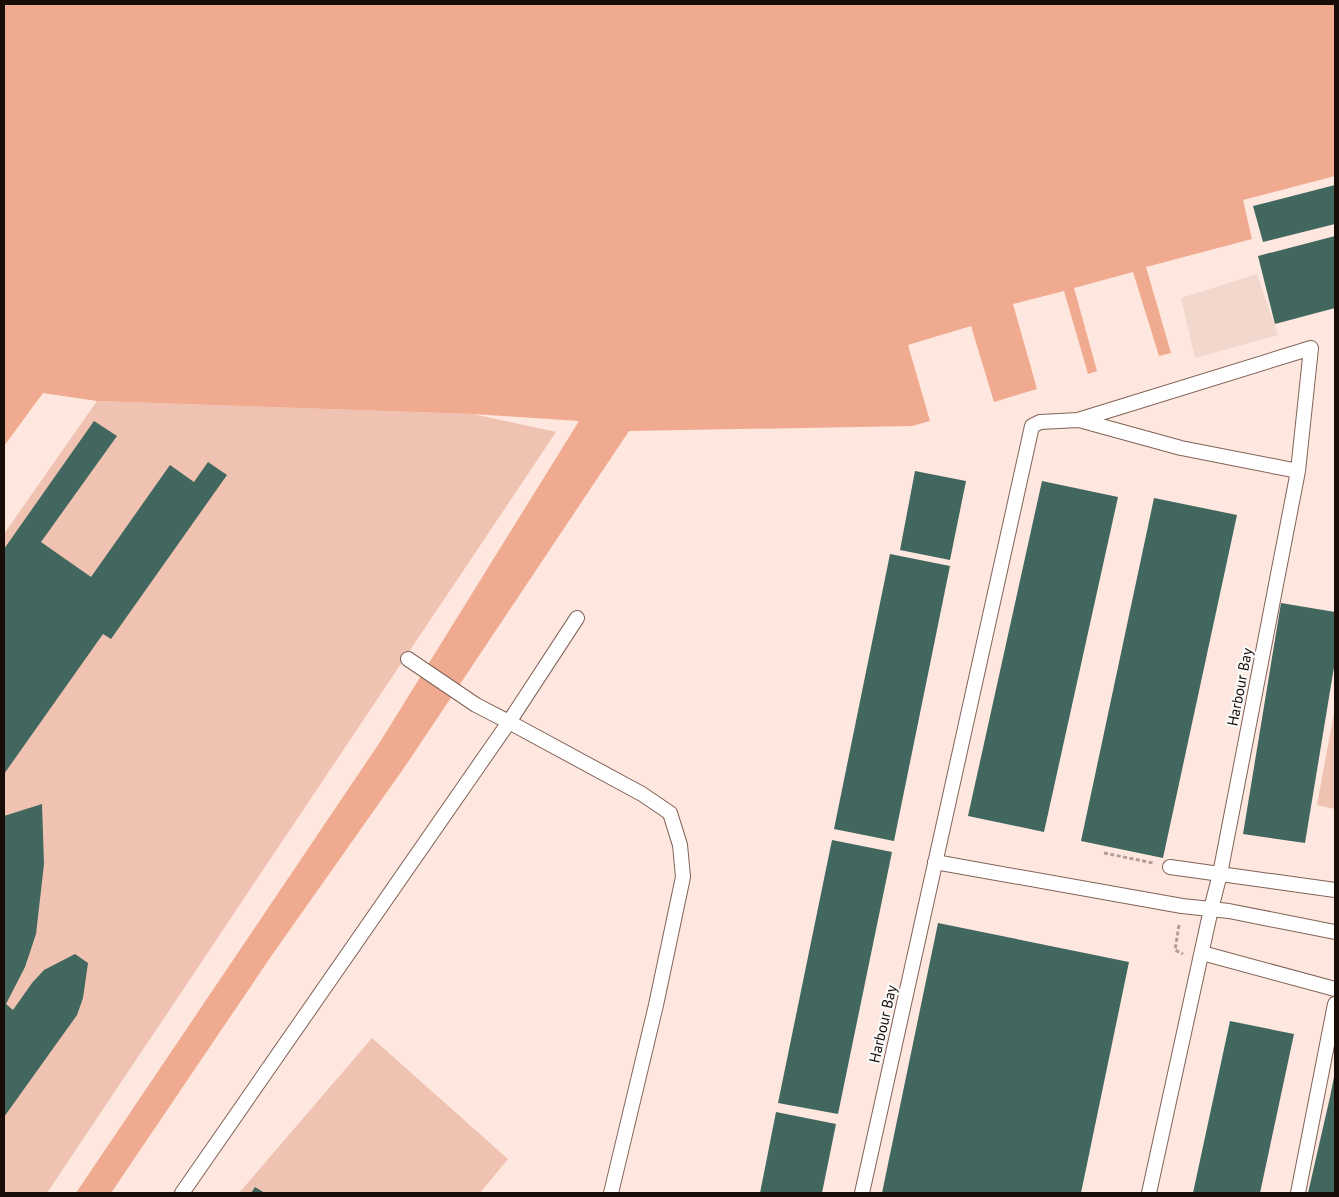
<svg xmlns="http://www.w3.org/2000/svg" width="1339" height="1197" font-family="'PT Sans',sans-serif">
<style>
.built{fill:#f2d7cd}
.green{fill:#efc2b1}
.water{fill:#f0aa8f}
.building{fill:#41675f}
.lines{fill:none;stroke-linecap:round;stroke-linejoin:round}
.service-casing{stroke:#826256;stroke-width:16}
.path{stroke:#b29e97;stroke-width:3;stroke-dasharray:4 2.5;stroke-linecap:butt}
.service{stroke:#fff;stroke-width:14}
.labels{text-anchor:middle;stroke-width:4.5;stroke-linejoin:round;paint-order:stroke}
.street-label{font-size:15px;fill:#190d08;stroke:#fafafa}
</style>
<rect width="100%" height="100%" fill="#fee7df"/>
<path class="built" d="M1257,274L1278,335L1195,358L1181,298Z"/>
<path class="green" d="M97,401L473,414L556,432L47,1193H4V534Z
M1335,707V809L1317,805Z
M372,1038L508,1159L480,1193H239Z"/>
<path class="water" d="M4,4H1335V176L1243,200L1252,239L1146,267L1171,353L1159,356L1133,272L1074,288L1097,371L1088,374L1064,291L1013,304L1037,389L994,402L971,326L908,345L930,421L912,426L629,431L406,765L272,955L111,1193H76L380,742L579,421L473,414L97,401L43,393L4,446Z"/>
<path class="building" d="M1335,185V224L1263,242L1253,206Z
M1335,236V308L1275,324L1258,256Z
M94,421L117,436L41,542L91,577L170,465L194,482L208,462L227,475L111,639L103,634L4,774V549Z
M915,471L966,481L950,560L900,550Z
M1042,481L1118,497L1044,832L968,816Z
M1154,498L1237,515L1163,858L1081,841Z
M890,554L950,566L894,841L834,829Z
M1281,603L1335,612V661L1305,843L1243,834Z
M42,804L44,864L36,934L25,967L6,1004L13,1010L32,983L44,970L75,954L88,963L83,998L77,1015L4,1117V816Z
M832,840L892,852L838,1114L778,1103Z
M938,923L1129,962L1081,1193H882Z
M1230,1021L1294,1034L1260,1193H1193Z
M1334,1077L1335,1193H1308L1330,1097Z
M776,1112L836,1124L822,1193H760Z
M255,1187L265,1193H251Z"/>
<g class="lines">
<defs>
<path id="service" d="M1079,420L1181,448L1298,471
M577,618L509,722L642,794L670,813L680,845L683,877L656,1005L611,1193
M935,862L1182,906L1229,911L1335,932
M1170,867L1335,890
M1202,953L1335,989
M182,1193L509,722L476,705L408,659
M862,1193L1032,426L1040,422L1078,420L1311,348L1298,471L1220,874L1211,909L1149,1193
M1298,1193L1335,1004"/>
</defs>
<use href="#service" class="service-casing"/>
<path class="path" d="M1104,853L1153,863
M1179,925L1175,950L1183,954"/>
<use href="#service" class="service"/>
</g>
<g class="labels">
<g class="street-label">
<text transform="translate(1240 687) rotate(-79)" y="5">Harbour Bay</text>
<text transform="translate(883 1024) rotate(-77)" y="5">Harbour Bay</text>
</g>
</g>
<rect width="1339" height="1197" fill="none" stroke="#190d08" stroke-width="10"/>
</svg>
